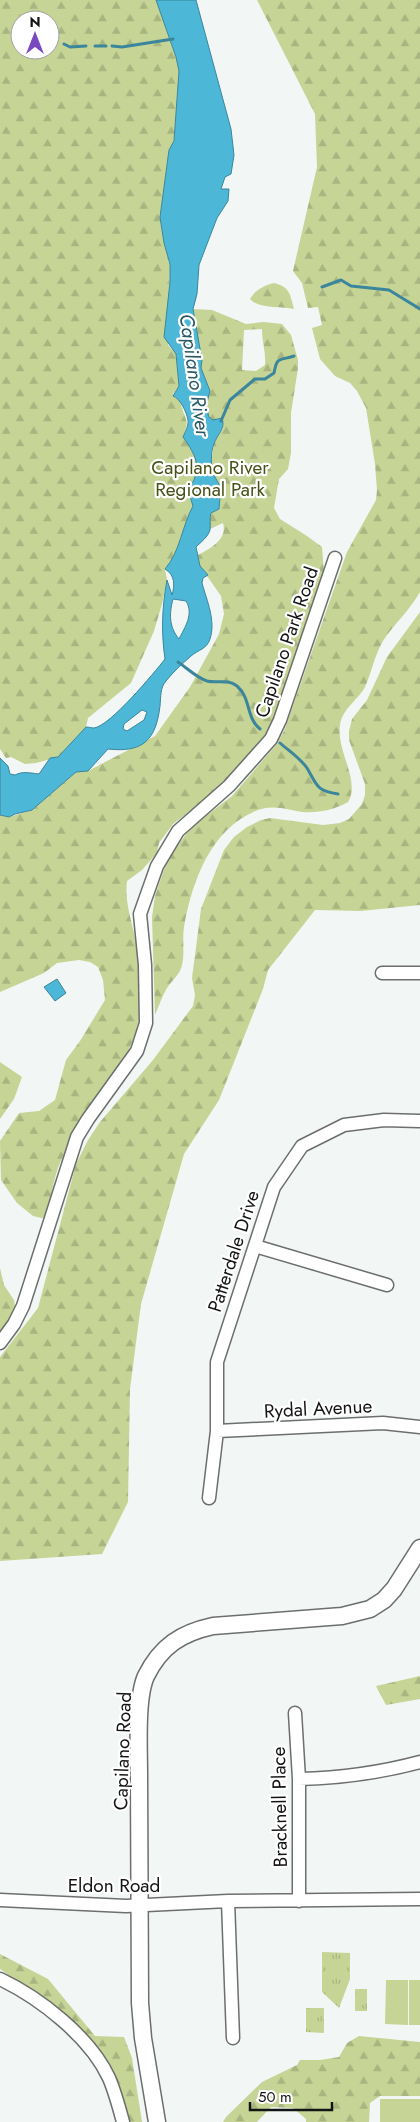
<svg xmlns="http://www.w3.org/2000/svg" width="420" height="2122" font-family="Jost,sans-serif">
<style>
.grass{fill:url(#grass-tufts)}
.forest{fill:url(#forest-firs);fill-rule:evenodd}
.pitch{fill:#c6d496}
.water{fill:#4cb7d7;stroke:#3b869c;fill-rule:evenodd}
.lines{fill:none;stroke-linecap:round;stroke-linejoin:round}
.stream{stroke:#3b869c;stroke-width:3}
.minor-casing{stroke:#6c6f6e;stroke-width:15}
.major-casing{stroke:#6c6f6e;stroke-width:19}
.minor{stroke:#fff;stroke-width:12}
.major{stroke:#fff;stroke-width:16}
.labels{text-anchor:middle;stroke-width:4.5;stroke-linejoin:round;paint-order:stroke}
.park-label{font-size:19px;fill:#465116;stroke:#fff}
.street-label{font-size:19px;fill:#131413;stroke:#fff}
.water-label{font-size:20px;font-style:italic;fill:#2b5867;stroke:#fff}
</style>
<defs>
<pattern id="grass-tufts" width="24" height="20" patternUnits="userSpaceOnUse" patternTransform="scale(1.25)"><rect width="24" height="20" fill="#c6d496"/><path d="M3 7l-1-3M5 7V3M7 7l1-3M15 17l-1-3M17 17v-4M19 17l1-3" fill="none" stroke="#a9b580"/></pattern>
<pattern id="forest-firs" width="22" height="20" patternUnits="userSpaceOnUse" patternTransform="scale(1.25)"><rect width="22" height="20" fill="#c6d496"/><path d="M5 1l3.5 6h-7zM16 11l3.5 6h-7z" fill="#a9b580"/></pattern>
</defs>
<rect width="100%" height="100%" fill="#f2f6f5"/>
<path class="grass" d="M322,1952L350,1953V1979L339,2008L322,1992Z
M355,1989H367V2011H355Z
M306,2008H324V2033L306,2032Z"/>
<path class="forest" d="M0,0H156L176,57L179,71L174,141L169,150L160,217L164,243L170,264L168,345L176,354L179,386L173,394C179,399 180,401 182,408C187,424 189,419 183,437C197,457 203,469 188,490L193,506C182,526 180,552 165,569L167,580L162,604L154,631L131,683L88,718L86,727L58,757L36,763L25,764L11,757L6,758L0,749ZM20,20H50V50H20Z
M257,0H420V592C410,610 394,624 383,641C374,656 372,672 365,687C358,700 342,709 340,725C336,751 361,781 348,802C334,810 319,813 303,812C288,810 274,804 258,810C211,828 192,881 184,927C182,939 185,953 182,965C180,975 172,980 167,988C162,996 159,1006 155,1015L152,917L155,896L168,858L187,833L202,819L232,796L276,745L284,731L347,552L376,500L377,490L375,464L366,408L357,391L350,383L335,376L320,359L312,328L322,325L318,307L308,308L302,283L293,271L317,167L315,114Z
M274,283C290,287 290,294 294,309C281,306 259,309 250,299C255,290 265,285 274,283Z
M193,309L212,310L246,324L264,322L282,324L291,335L298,360V368L291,413V453L288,469L279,479L274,508L280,519L307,536L322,547L324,573L273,723L263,740L224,781L207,798L173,824L159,843L157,853L142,870L127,881C125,898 129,912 133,929C140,956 145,994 139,1020C127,1074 82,1113 60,1163C53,1178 51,1202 46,1219L33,1216L17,1203L1,1180L0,1141L19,1113L39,1111L55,1100L66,1060L80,1041L105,1000L103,980L98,967L90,962L79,960L57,963L44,973L0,992V815L9,817L32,810L76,772L88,771L155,736L190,687L219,634L224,614L221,596L200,566L196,556C209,549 228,540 223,523L210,529L209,521L211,513L219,509L220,497L223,494L213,474L211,466L214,442L223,428L209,417L206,406L210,391L201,368L202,360ZM262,329C262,342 266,352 265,365L256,371L242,370L244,330Z
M420,612V905L361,911L315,910L268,970L263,989L219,1100L184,1154L141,1304L130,1389L128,1502L102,1554L0,1561V1357L38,1308L76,1164L88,1140L100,1122L153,1060L193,1006L195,995L192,978L201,909L224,850L234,837L247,827L261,820L270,818L323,825L340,823L349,819L362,804L365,795V784L349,740V731L352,719L367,700L387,657Z
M0,1062L22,1077L14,1099L0,1119Z
M0,1268L4,1285L14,1300L16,1312L0,1335Z
M420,1676V1699L386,1705L376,1686Z
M0,1954L48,1979L95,2036L124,2037L132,2058L142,2122H129L114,2077L26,1988L0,1969Z
M359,2036L420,2042V2096H380L370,2103L369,2122H306V2119L293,2108L271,2107L257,2122H223L226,2117L262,2082L297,2065L300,2060H320L339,2057L347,2043Z"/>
<path class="pitch" d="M386,1980H408V2025L385,2024Z
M409,1980H420V2025H409Z
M380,2099H420V2122H380Z"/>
<path class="water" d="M156,0H196L231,129L234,155L231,174L225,177L221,189H229L228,201L217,218L199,265L197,294L193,309L202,360L201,368L210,391L206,406L209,417L213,420L222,418C226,429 217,434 214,444C211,450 211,462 212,468C213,477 221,485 223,494L220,497L219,509L211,513C209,519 211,524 210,530C208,537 201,542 196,547L200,566L208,575L203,578L202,583C207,601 216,621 210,639C207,649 198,650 191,656C182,664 174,671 166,681C160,688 161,696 160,706C156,740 143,753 108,749L88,771L76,772L32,810L15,814L9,817L0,815V758L8,766L10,774L15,775C23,771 30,773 39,774L50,758L58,757L86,727C89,727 92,728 94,728C110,726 154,673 165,659C161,632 162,607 167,580L172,595C175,585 175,575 165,569C180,552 182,526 193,506L188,490C203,469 197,457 183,437C185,432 189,425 188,420C187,413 180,398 173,396L179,386L176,354L164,337L170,282V264L164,243L160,217L169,150L174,141L179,71L176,57ZM173,599L186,601C194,614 185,627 179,639C169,627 169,614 173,599ZM142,710L147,712L144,720L127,731L123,729L124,724Z
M57,979L66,993L55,1001L44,987Z"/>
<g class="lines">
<path class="stream" d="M64,44L70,47L86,46
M95,46H106
M112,46L122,47L173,39
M322,287L341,280L351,286L389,290L420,309
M221,421L230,400L255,379H265L274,373C277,356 279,361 294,356
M178,662C187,668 197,678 207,681C218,684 227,678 237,686C251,698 246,718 260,729
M280,743C289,751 300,758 307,768C317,785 316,791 338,794"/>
<defs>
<path id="minor" d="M382,973H420
M255,1246L387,1285
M0,1343L14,1324L23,1306L77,1137L88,1119L137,1051L146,1023L145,965L140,914L157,866L178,831L229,786L271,739L280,720L335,558
M217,1431L383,1423L420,1427
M209,1498L217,1431V1362L274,1187L302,1146L344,1125L384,1120L420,1121
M295,1713L299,1779V1901
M299,1779C340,1778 379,1773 420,1762
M0,1900L126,1906L228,1901L420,1899
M228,1901L233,2038
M0,1979C40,1998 90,2037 109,2078C115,2092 119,2107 123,2122"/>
<path id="major" d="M157,2122L143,2038L140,2003C139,1927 139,1851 139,1775C139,1749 136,1698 146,1676C161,1646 181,1633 213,1626L342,1616L370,1609L384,1600L394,1589L420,1548"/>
</defs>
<use href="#minor" class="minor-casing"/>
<use href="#major" class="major-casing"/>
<use href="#minor" class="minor"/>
<use href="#major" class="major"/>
</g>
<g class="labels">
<g class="park-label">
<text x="210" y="474">Capilano River<tspan x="210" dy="22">Regional Park</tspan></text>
</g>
<g class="street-label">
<text transform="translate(286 642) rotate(-71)" y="7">Capilano Park Road</text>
<text transform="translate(233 1251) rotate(-72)" y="7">Patterdale Drive</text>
<text transform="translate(318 1408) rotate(-3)" y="7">Rydal Avenue</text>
<text transform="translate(122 1751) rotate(-88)" y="7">Capilano Road</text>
<text transform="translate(279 1807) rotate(-91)" y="7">Bracknell Place</text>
<text x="114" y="1892">Eldon Road</text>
</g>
<g class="water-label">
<text transform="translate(195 375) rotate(82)" y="7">Capilano River</text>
</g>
</g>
<g transform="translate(35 35)"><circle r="24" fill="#ffffff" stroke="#a1a1a1"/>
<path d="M0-4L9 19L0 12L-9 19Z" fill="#7949c1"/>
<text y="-8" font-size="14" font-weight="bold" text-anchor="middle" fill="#131413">N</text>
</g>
<path d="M250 2102v8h82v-8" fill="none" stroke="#131413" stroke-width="2.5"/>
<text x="258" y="2102" font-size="15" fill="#131413" stroke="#ffffff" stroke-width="4" paint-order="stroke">50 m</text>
</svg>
